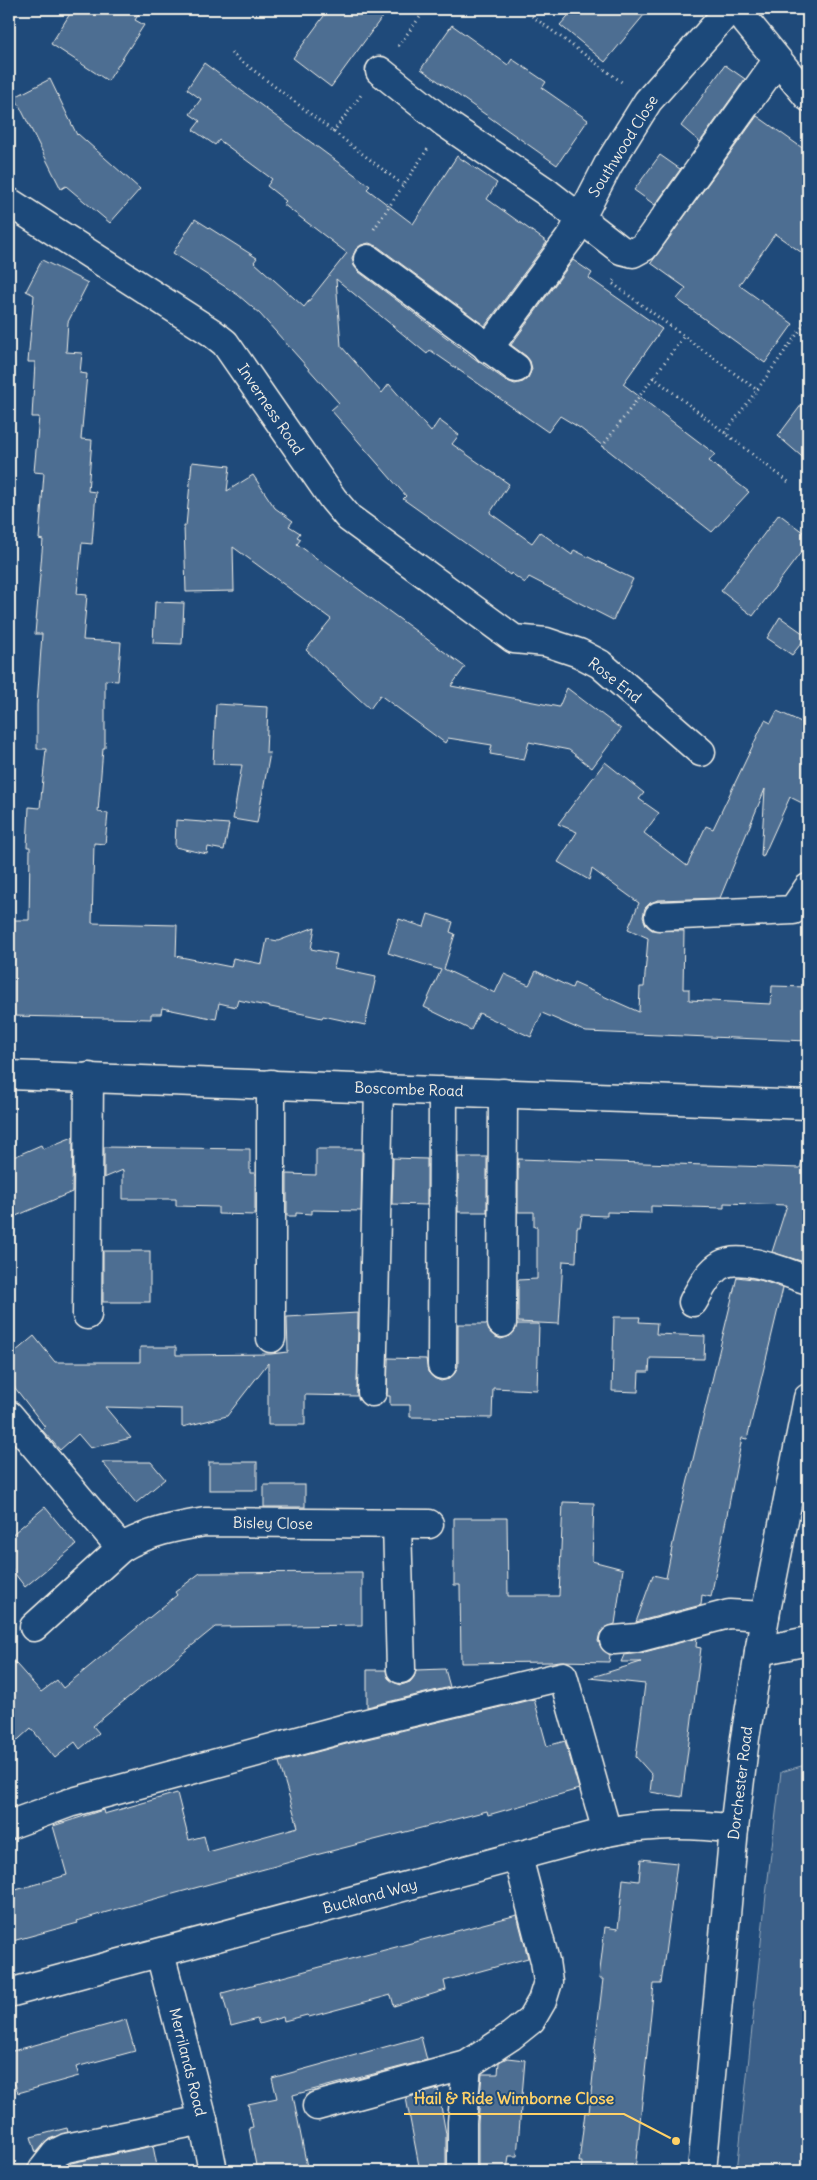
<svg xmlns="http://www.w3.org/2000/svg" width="817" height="2180" font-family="Delius,sans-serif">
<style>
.green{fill:#3a5f88;stroke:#97a8b8}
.building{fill:#4d6e92;stroke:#f4f1e8}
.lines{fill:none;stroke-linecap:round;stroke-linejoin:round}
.minor-casing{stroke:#f4f1e8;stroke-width:31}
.path{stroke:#f4f1e8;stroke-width:3;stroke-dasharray:1 4;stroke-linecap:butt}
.minor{stroke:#1f4a7a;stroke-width:28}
.labels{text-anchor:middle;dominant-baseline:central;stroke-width:4;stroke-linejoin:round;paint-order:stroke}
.street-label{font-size:15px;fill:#f4f1e8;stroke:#1f4a7a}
.leader{fill:none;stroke:#ffd166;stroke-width:2}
.callout-dot{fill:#ffd166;stroke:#1f4a7a;stroke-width:2}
.callout-label{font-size:16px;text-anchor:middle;font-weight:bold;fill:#ffd166;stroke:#1f4a7a;stroke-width:4;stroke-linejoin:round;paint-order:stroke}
</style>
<rect width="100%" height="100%" fill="#1f4a7a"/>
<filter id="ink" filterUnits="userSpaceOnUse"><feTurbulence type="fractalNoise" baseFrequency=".02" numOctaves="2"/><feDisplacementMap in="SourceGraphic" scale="10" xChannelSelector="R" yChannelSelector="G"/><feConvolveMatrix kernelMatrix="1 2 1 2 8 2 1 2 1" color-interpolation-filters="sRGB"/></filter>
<g filter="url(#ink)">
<polygon class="green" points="808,1764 808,2171 737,2171 766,1895 781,1772"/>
<g class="building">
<polygon points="73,9 142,9 135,20 144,25 108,81 51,44"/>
<polygon points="329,9 388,9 331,87 293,58"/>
<polygon points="574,9 649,9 605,62 560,25"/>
<polygon points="452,25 508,65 512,59 546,82 542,88 588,120 557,165 421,69"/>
<polygon points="204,63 370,186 367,189 413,224 457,156 497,183 487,199 547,242 485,326 377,246 369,243 361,245 356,249 352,258 354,266 359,272 478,361 507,381 515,384 523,382 528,378 532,369 530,361 526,356 511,345 573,260 592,273 589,278 662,329 623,384 715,454 709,461 749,492 712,532 580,428 560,416 548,432 430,350 427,354 336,279 341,346 382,393 389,384 431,432 439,420 459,435 452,444 509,484 490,513 532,543 540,532 572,555 574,550 633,579 613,620 529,577 525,583 511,573 510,575 403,499 406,496 331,410 339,403 260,314 238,295 173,253 195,219 257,258 254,262 304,307 347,253 283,204 286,201 267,186 272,179 219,140 215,145 193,130 200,121 190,114 201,99 187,89"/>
<polygon points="725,65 745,79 700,142 681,126"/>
<polygon points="50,79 77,135 78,134 140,189 110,223 66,186 61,189 15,97"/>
<polygon points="757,116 808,152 808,257 775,234 739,285 793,324 765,363 677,299 686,288 651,263"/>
<polygon points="660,155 680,169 682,167 655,205 634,190"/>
<polygon points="42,260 88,283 68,322 66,352 82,353 80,373 87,374 81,439 92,440 88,491 96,492 92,544 82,543 77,594 87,595 83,640 121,642 118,681 105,680 105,748 103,748 98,812 108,813 105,844 94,843 92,923 177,925 176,956 231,967 233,958 262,964 267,939 278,941 315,927 311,949 337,954 334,968 376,977 365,1025 323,1016 322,1018 238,1000 236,1007 219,1003 216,1019 162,1008 161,1014 151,1014 151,1019 12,1016 12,920 29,920 30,847 27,847 29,807 40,808 46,749 37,749 37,705 42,634 35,634 43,540 39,539 44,473 34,472 39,417 32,417 35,362 28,362 34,295 26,291"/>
<polygon points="808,396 808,462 778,436"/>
<polygon points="192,462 230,466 227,491 253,475 275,508 293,521 289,526 300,533 297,537 301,539 297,544 465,667 451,686 559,707 567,688 621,729 592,768 569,750 529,742 524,760 490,754 492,745 448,738 445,743 380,695 370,709 306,650 331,619 233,547 234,591 186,592 184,526 186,526"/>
<polygon points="779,514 808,536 808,543 753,616 721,591"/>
<polygon points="155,602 184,603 182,644 153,643"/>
<polygon points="780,617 807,636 792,655 767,638"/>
<polygon points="216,704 268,707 266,753 270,753 257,823 233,819 242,765 213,764"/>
<polygon points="777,711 808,725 808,806 790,797 763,857 761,856 765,789 720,898 658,900 650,903 645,908 643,917 646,925 652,930 684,931 683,989 689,989 689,1000 771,1004 772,986 808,987 808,1041 586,1032 542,1013 531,1037 479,1013 471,1030 424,1007 441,970 388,953 399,919 424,927 428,914 453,922 450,932 455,934 444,969 495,993 504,974 529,985 536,971 572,988 574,983 639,1012 640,987 644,987 648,938 628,929 639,903 592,869 589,880 558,862 577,832 558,824 605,762 644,793 639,799 659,813 644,833 687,866 706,826 713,829 765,720 771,723"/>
<polygon points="176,820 229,824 224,850 208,847 207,854 175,847"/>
<polygon points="73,1137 72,1192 9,1219 9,1159 41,1145 43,1149"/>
<polygon points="104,1147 250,1149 250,1173 255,1173 255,1215 218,1214 218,1207 176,1206 176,1199 123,1199 123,1170 104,1178"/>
<polygon points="316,1149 362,1149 361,1211 312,1210 312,1214 296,1213 296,1216 287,1216 287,1174 316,1175"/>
<rect x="458" y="1157" width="29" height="55"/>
<polygon points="803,1157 808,1158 808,1249 804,1262 772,1252 787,1205 724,1203 724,1208 651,1206 651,1213 607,1212 607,1216 582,1215 580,1227 577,1227 576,1262 563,1261 559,1324 518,1322 518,1280 537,1279 537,1227 534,1227 534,1212 518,1212 518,1159 800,1168"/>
<polygon points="393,1158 427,1159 427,1205 392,1204"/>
<rect x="103" y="1251" width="47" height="51"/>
<polygon points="737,1277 760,1280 783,1288 747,1439 742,1438 711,1597 702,1595 701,1605 636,1622 653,1575 666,1578 674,1538"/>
<polygon points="358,1313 357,1396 305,1395 305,1425 268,1425 268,1363 227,1416 182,1427 182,1409 105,1407 131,1438 90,1448 78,1434 60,1450 42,1430 45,1427 9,1380 9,1357 34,1336 55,1362 140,1362 140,1347 176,1347 176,1355 271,1354 288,1352 287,1317"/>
<polygon points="614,1317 640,1317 639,1322 657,1323 656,1334 705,1336 704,1359 650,1358 649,1372 639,1372 638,1392 612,1391"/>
<polygon points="458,1324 487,1324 489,1331 494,1336 501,1339 510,1336 515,1331 517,1324 539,1324 537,1390 493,1388 492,1418 410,1417 410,1405 390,1405 390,1396 387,1396 388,1358 426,1359 428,1372 434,1378 441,1381 449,1379 455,1373 458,1366"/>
<polygon points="102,1462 151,1462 165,1479 136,1503"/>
<rect x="209" y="1462" width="48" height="28"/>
<rect x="264" y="1485" width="41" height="22"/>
<polygon points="563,1502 594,1503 592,1561 623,1569 615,1624 605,1628 600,1633 598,1641 602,1649 610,1655 609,1662 560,1661 552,1662 461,1663 460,1585 454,1585 454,1518 507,1518 508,1596 559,1596"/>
<polygon points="45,1507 76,1545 25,1587 9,1566 9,1537"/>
<polygon points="362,1572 362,1625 215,1627 93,1726 99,1733 80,1749 75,1742 55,1758 31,1728 9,1748 9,1656 41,1692 57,1680 63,1688 177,1595 175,1592 200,1573"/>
<polygon points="697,1638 696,1647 701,1648 682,1797 650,1792 652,1775 636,1757 645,1684 589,1678 641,1662 621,1662 624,1655 641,1653"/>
<polygon points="445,1669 450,1687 367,1707 367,1670 386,1670 388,1678 393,1682 401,1685 410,1682 414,1677 416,1670"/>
<polygon points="534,1699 547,1746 565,1741 579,1789 488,1815 487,1811 312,1856 107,1912 77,1921 78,1923 9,1942 9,1892 67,1875 53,1826 103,1810 104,1814 177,1793 189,1840 204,1836 208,1852 298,1827 279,1762 350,1743"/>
<polygon points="641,1859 677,1863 661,1984 654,1984 635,2171 581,2171 582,2162 579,2162 585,2112 589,2113 595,2055 594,2054 603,1979 599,1979 605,1927 618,1929 623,1879 639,1881"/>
<polygon points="517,1915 528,1958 444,1981 446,1990 394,2006 391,1995 309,2017 307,2015 284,2021 283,2017 259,2024 257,2019 231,2026 222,1993"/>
<polygon points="126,2020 135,2051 76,2067 79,2076 18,2093 15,2084 9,2085 9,2052"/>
<polygon points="421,2037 427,2060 293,2095 307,2167 304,2168 304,2171 257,2171 249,2128 253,2127 248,2104 277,2098 272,2078"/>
<polygon points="507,2058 525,2060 517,2156 509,2156 507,2171 478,2171 478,2123 482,2074 498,2074 499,2062"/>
<polygon points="438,2089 446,2134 446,2171 420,2171 406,2098"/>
<polygon points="67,2128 68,2132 49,2139 36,2153 31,2137"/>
<polygon points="153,2146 158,2171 62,2171 71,2163"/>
</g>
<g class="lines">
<defs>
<g id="minor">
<polyline points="736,9 808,97"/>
<polyline points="380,71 445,123 545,191 621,250 633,253 644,247 777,61"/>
<polyline points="9,202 211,332 225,343 333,499 349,518 514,639 546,642 579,653 600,664 701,752"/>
<polyline points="368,259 516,368"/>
<polyline points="488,349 572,235 608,165 648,101 730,9"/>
<polyline points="659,916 793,910 808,888"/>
<polyline points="9,1075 808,1105"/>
<polyline points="271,1084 271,1338"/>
<path d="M693,1302c7,-12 16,-31 28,-37 21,-12 65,8 87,15"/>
<polyline points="87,1315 89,1077"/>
<polyline points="502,1323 503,1093"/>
<polyline points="442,1365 443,1091"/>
<polyline points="372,1392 379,1088"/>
<path d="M9,1415l112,133c27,-16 54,-21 84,-26l224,2"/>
<polyline points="397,1524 401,1669"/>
<polyline points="34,1627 121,1548"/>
<polyline points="614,1640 637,1638 729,1614 765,1616"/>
<polyline points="759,1651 808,1641"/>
<polyline points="9,1825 69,1803 346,1728 563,1676 607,1832"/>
<polyline points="160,1953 203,2120 213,2171"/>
<path d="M9,1993l598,-161c43,-9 84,-9 127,-3"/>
<polyline points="317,2106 467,2065 511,2036 531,2020 542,2001 548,1982 545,1961 518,1857"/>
<polyline points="42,2171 56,2153 66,2148 203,2120"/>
<polyline points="462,2171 462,2122 467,2065"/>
<polyline points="702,2171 734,1829 745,1738 765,1616 808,1398"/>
</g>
</defs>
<use href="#minor" class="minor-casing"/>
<g class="path">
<polyline points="522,9 528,13 531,9"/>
<polyline points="528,13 623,83"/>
<polyline points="398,46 426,9"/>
<polyline points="231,53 403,185"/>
<polyline points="333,132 361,95"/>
<polyline points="374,229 429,147"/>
<polyline points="614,280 612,283 757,390 808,319"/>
<polyline points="653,377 791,484"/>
<polyline points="725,433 757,390"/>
<polyline points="602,447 684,336"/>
</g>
<use href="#minor" class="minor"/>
</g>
</g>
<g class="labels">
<g class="street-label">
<text transform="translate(623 146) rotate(-58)">Southwood Close</text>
<text transform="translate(271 409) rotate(56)">Inverness Road</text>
<text transform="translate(615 680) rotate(38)">Rose End</text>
<text transform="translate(409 1089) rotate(2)">Boscombe Road</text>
<text transform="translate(273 1523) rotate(1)">Bisley Close</text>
<text transform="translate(740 1783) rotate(-83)">Dorchester Road</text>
<text transform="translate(370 1896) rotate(-15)">Buckland Way</text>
<text transform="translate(188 2062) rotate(76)">Merrilands Road</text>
</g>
</g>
<path class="leader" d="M676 2141L624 2114H404"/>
<circle class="callout-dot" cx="676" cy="2141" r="5"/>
<g class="callout-label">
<text x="514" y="2104">Hail &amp; Ride Wimborne Close</text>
</g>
<rect width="817" height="2180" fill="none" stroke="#1f4a7a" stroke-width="30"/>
<rect x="15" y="15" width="787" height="2150" fill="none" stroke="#f4f1e8" stroke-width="2" filter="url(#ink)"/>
</svg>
